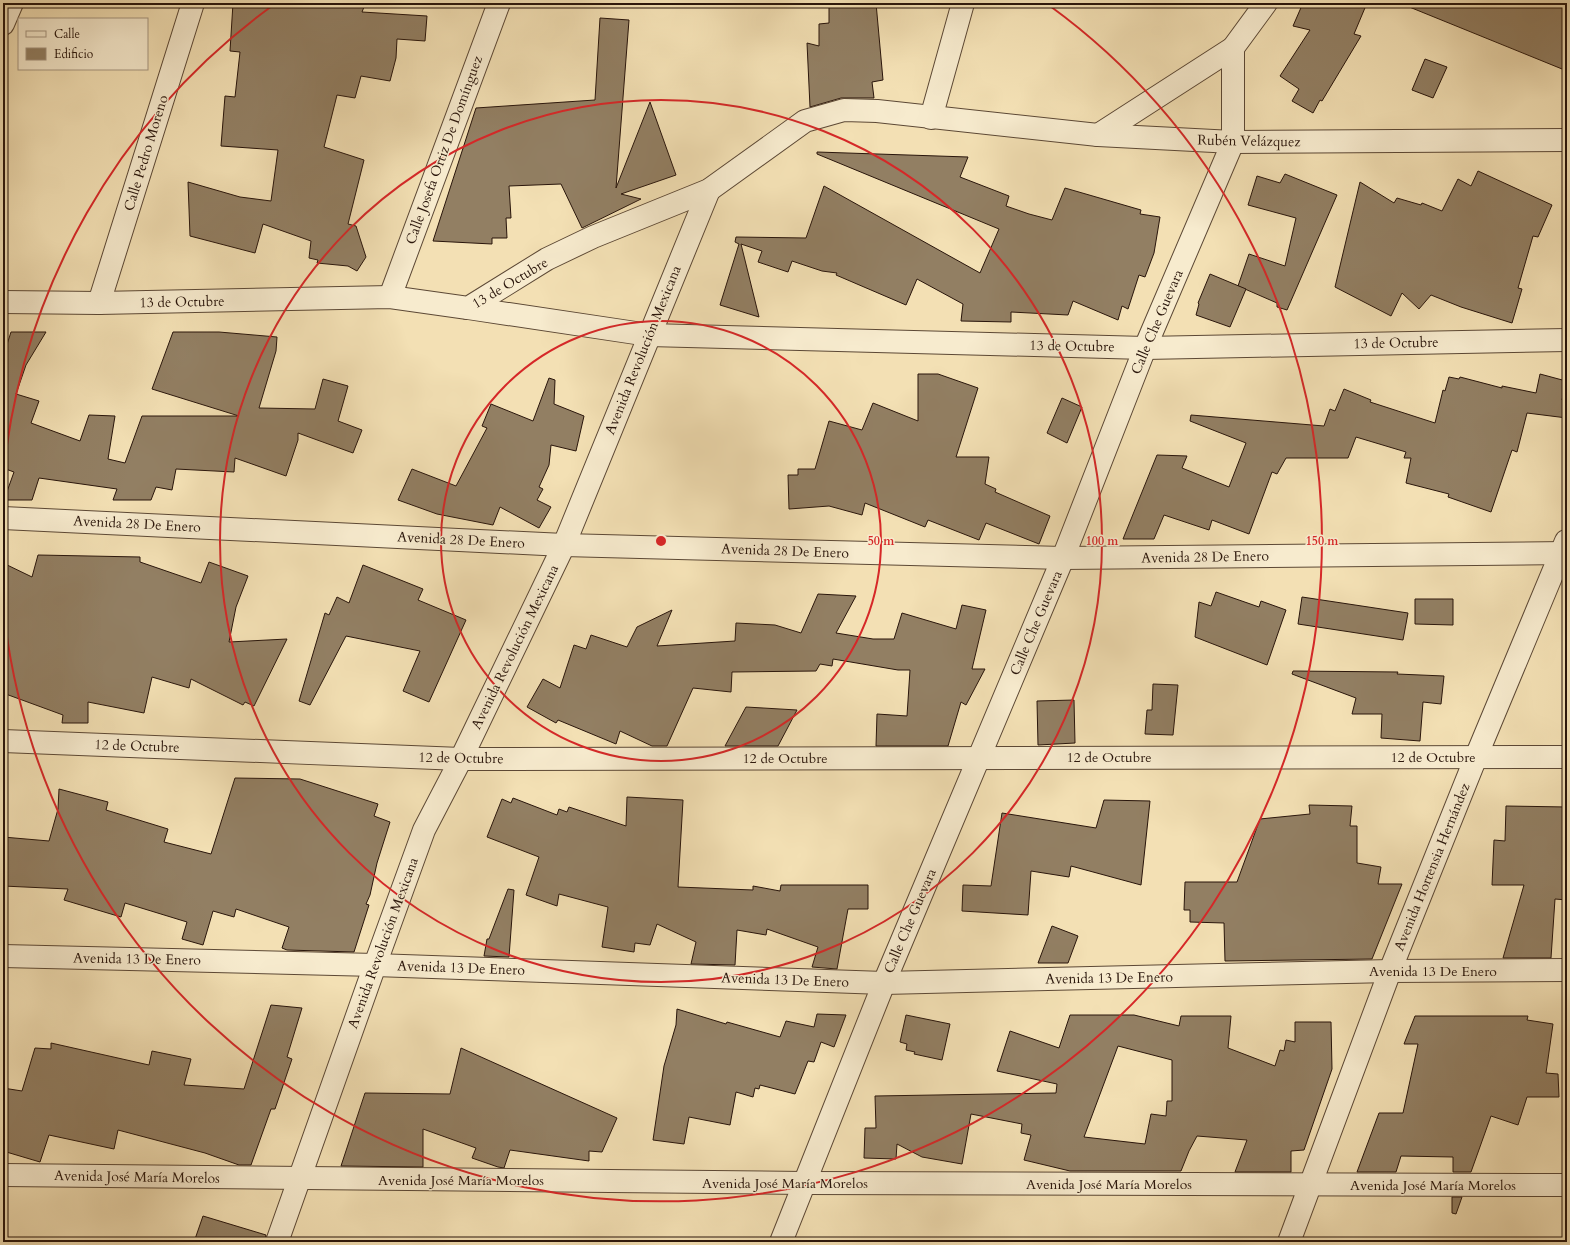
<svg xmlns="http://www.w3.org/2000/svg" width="1570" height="1245" font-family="Cardo,serif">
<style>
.building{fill:#927f63;stroke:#29150b;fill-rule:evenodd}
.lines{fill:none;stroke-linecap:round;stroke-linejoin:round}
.street-casing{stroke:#5c4835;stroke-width:24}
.street{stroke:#f7ebce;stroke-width:22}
.ring{fill:none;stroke:#d62828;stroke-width:2}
.labels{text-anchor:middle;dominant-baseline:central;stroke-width:3;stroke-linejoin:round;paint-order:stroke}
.street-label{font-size:14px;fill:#29150b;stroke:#f7ebce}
.centre{fill:#d62828;stroke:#f7ebce;stroke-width:2}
.ring-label{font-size:12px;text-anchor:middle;font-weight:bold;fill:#d62828;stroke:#f7ebce;stroke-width:3;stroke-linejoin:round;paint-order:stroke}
</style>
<rect width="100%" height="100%" fill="#f3e0b4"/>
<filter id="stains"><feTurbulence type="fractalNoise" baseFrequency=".005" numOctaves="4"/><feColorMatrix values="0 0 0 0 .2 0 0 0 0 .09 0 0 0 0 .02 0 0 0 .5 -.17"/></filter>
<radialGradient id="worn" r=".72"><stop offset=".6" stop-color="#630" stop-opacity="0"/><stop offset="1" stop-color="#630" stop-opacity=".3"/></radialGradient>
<g class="building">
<polygon points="233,3 326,3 364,7 362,12 427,16 425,41 397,39 396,58 390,81 361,76 355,98 337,95 324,147 364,160 348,224 356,226 366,257 357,271 348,266 317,263 318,260 309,258 311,241 263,224 255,253 190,236 188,182 240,197 271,201 278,150 221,146 225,96 235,97 240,52 230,51"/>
<polygon points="829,3 876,3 883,80 872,82 874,98 841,98 810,107 807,43 819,46 819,24 829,23"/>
<polygon points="1303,3 1367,3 1354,34 1361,36 1322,101 1320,100 1313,113 1292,101 1299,89 1280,76 1310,30 1293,26"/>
<polygon points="1403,3 1567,3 1567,71 1402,4"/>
<polygon points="600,18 629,20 616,188 650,102 676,175 621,194 641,199 582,228 561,184 509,186 511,218 506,218 507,238 492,238 492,244 433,241 476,108 595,100"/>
<polygon points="1425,59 1447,67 1433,98 1412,90"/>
<polygon points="817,152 968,157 960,177 1009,196 1006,206 1029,214 1052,220 1065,188 1141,210 1140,214 1160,217 1154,253 1145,277 1139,275 1128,309 1122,306 1118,320 1073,301 1068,315 1011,312 1011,322 961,321 963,304 917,279 906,305 836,275 837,273 822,271 792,261 788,272 758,262 762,251 741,244 759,317 720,305 739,244 735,242 736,237 806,238 824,186 980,273 999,229 817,154"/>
<polygon points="1478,171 1552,205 1538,237 1533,236 1518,288 1522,289 1512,323 1461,307 1431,295 1419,309 1402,293 1391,316 1335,287 1360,182 1394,203 1397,198 1421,205 1422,203 1442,211 1458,179 1471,186"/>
<polygon points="1285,174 1337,195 1287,310 1277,307 1277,303 1238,286 1249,254 1285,266 1296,218 1248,205 1257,176 1280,183"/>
<polygon points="1210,274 1246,289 1230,327 1196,315 1199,304 1198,303"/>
<polygon points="11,332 46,332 26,365 16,394 39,401 31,423 80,441 89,415 115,416 108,459 125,463 142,416 239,416 152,389 173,332 219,332 277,337 276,351 259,408 315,409 323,379 348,386 338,421 362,430 353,453 298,433 298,440 286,476 235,458 234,472 176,469 172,490 156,487 151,500 113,500 117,489 39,478 32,500 4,500 14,472 3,468 3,357"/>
<polygon points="918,374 938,374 978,388 956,457 989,457 985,484 996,489 995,492 1050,516 1039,544 986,523 979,540 928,520 925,527 865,503 862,515 829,506 789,509 788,475 798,475 798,469 815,469 829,421 862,430 873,403 918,421"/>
<polygon points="1540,374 1566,381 1562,400 1567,401 1567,418 1527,413 1517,452 1512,450 1491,512 1448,497 1449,494 1406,483 1411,458 1404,458 1406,452 1356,437 1348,458 1286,458 1277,474 1272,472 1249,534 1212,520 1209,530 1164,515 1154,539 1123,539 1157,455 1187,456 1182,468 1229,487 1246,443 1190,421 1191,415 1324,426 1330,409 1335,411 1344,389 1371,400 1370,402 1435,423 1443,390 1445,391 1449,377 1459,379 1460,377 1502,388 1502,386 1536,393"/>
<polygon points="549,378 555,380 554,404 584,416 576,451 551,445 549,465 539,487 543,489 537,500 551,507 539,528 500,507 493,525 437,514 398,500 412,469 456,486 487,428 482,426 491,404 533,421"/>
<polygon points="1062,398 1082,407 1067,443 1047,433"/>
<polygon points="38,555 140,557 140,562 201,583 209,562 248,576 236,607 229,642 287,639 254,706 245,702 243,705 191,679 189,688 152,677 144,713 88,702 88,723 62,723 63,715 3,693 3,563 32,577"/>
<polygon points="363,565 423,589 418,600 466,620 429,702 403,691 420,651 346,636 310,705 299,701 325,613 329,615 337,597 349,603"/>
<polygon points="1216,592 1259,607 1261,601 1286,610 1267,665 1195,637 1199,602 1211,606"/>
<polygon points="818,594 856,596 836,633 873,639 894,639 902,613 956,629 962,605 986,610 972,669 985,669 966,705 961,702 948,746 876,746 877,714 907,716 910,670 898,670 833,659 832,666 820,664 816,671 732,672 731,692 693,688 667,746 652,746 620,731 616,744 558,720 556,723 527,707 543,679 560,688 574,645 586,649 591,635 627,647 637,627 672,610 657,646 735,641 736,623 775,625 801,633"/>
<polygon points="1302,597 1408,613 1403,640 1298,624"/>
<polygon points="1415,599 1453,599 1453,625 1415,624"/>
<polygon points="1293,671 1398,672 1397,674 1444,676 1441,704 1423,702 1420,741 1381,738 1382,714 1352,714 1356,698 1292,674"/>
<polygon points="1153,684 1178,685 1173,735 1145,734 1147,710 1152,710"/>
<polygon points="1074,700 1075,743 1038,745 1037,701"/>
<polygon points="746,707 797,710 778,746 725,746"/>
<polygon points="235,778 300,779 378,804 374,816 390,822 377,863 370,895 366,904 369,905 354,952 287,950 282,948 289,927 236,909 234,917 213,911 203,945 182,939 187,922 125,903 121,917 64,900 68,889 3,886 3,837 49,841 58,809 59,789 108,802 106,810 168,829 164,842 211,854"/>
<polygon points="627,797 683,800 678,887 753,890 753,886 780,891 781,885 868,885 868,909 848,909 837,969 812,967 818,947 767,929 766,935 737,930 735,965 691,964 696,942 657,924 650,945 635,943 634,952 602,947 608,907 559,894 557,906 526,895 539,857 487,837 502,799 511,803 513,798 557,815 559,809 567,812 569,807 626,826"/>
<polygon points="1104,800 1150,801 1141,885 1071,866 1069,877 1031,871 1028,915 962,911 963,885 991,886 1002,813 1096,828"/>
<polygon points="1309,805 1352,806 1350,826 1357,826 1357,863 1381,867 1378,884 1402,884 1372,959 1225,961 1224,923 1190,922 1190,910 1184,910 1185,882 1237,882 1260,819 1310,814"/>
<polygon points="1506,806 1567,807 1567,900 1555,899 1551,958 1503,958 1524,885 1492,885 1494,840 1505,841"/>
<polygon points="508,889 514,890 509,957 484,956 487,939 489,939"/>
<polygon points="1052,926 1078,936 1068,963 1038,963"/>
<polygon points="271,1005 302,1008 287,1057 292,1059 275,1109 271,1109 251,1165 239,1165 205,1153 118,1130 114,1149 49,1135 40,1162 3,1151 3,1088 22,1091 35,1048 51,1049 51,1043 149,1065 152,1051 191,1059 184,1085 244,1089"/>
<polygon points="677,1009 726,1024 727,1022 780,1037 786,1021 814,1027 817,1014 846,1015 834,1047 821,1042 814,1062 808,1061 795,1094 760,1085 759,1089 755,1088 753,1097 736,1092 730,1125 689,1117 684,1144 653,1140 664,1066 676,1025"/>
<polygon points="906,1015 950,1024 942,1060 914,1054 915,1052 906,1050 907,1044 900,1042"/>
<path d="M1070,1015h64l45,11 2,-10h50l-3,32 47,18 5,-16 4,1 2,-11 9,2v-20h36l1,47 -28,81 -13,1v21h-56l12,-32 -50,-4 -8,15 -8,20h-111l-46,-11 7,-25 -10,-2 1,-9 -51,-10 -9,50 -40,-7 -25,-13 -1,15 -32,-1 1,-30h11l-1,-32 181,-3 1,-9 -60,-13 13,-40 49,17zM1118,1046l54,14v41h-5l-1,15 -15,-2 -6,30 -61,-7z"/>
<polygon points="1415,1016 1528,1016 1527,1020 1553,1024 1546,1073 1558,1074 1559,1097 1527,1097 1518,1125 1491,1116 1471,1172 1453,1172 1453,1157 1401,1156 1396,1172 1357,1172 1379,1113 1403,1113 1418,1044 1404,1044"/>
<polygon points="461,1048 617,1118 602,1152 589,1151 589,1161 510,1150 504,1168 498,1167 472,1158 476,1148 423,1129 423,1167 341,1166 365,1093 450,1094"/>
<polygon points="1452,1197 1462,1197 1456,1214 1452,1213"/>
<polygon points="203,1216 266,1235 265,1242 194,1242"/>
</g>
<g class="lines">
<defs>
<g id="street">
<polyline points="3,24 12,3"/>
<polyline points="931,118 963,3"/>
<polyline points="1098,135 1233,48"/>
<polyline points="390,297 499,3"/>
<polyline points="3,302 99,303 390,297 468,308 547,259 593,237 709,190 805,121 844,110 877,111 1098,135 1233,142 1567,140"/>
<polyline points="99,303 193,3"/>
<polyline points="468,308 649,335 1145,348 1567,340"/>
<polyline points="3,518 564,545 1063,558 1567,553"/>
<polyline points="3,741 461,759 1567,757"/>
<polyline points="3,956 375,965 884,983 1390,971 1567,970"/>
<polyline points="3,1175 804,1183 1567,1185"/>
<polyline points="277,1242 375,965 424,830 461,759 564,545 709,190"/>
<polyline points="781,1242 884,983 1063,558 1145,348 1233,142 1233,48 1266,3"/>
<polyline points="1289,1242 1390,971 1476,757 1566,541"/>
</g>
</defs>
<use href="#street" class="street-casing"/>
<use href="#street" class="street"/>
</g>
<g class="ring">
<circle cx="661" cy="541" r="220"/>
<circle cx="661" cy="541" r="441"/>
<path d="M3 478A661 661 0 0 1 272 6M1050 6A661 661 0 1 1 3 604"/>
</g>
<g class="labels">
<g class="street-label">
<text transform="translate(1249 141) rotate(1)">Rubén Velázquez</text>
<text transform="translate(444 150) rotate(-70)">Calle Josefa Ortiz De Domínguez</text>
<text transform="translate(146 153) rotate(-73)">Calle Pedro Moreno</text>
<text transform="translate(510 283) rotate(-31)">13 de Octubre</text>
<text transform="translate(182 302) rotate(-1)">13 de Octubre</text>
<text transform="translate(1157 322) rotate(-67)">Calle Che Guevara</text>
<text transform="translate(1396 343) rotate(-1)">13 de Octubre</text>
<text transform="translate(1072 346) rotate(1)">13 de Octubre</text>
<text transform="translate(643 350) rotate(-68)">Avenida Revolución Mexicana</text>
<text transform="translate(137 524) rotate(3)">Avenida 28 De Enero</text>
<text transform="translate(461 540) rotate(3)">Avenida 28 De Enero</text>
<text transform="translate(785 551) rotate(2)">Avenida 28 De Enero</text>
<text transform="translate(1205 557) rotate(-1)">Avenida 28 De Enero</text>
<text transform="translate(1036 623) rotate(-67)">Calle Che Guevara</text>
<text transform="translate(515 647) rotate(-64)">Avenida Revolución Mexicana</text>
<text transform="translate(137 746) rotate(2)">12 de Octubre</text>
<text x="1109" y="757">12 de Octubre</text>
<text x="1433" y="757">12 de Octubre</text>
<text transform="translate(461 758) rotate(1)">12 de Octubre</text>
<text x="785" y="758">12 de Octubre</text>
<text transform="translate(1432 867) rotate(-68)">Avenida Hortensia Hernández</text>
<text transform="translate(910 921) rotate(-67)">Calle Che Guevara</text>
<text transform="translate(383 943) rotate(-70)">Avenida Revolución Mexicana</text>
<text transform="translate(137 959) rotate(1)">Avenida 13 De Enero</text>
<text transform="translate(461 968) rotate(2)">Avenida 13 De Enero</text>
<text x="1433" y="971">Avenida 13 De Enero</text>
<text transform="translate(1109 978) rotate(-1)">Avenida 13 De Enero</text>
<text transform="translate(785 980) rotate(2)">Avenida 13 De Enero</text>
<text transform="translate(137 1177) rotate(1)">Avenida José María Morelos</text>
<text x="461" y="1180">Avenida José María Morelos</text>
<text x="785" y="1183">Avenida José María Morelos</text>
<text x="1109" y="1184">Avenida José María Morelos</text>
<text x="1433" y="1185">Avenida José María Morelos</text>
</g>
</g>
<circle cx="661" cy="541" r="6" class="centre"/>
<g class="ring-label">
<text x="881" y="545">50 m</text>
<text x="1102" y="545">100 m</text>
<text x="1322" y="545">150 m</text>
</g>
<rect width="1570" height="1245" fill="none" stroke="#f3e0b4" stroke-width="16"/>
<rect x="4" y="4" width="1562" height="1237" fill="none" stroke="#29150b" stroke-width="2"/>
<rect x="8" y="8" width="1554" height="1229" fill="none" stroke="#29150b"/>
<rect x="18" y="18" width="130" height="52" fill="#f7ebce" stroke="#a59580"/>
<rect x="26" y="31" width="20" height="6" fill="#f7ebce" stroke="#a59580"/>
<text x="54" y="38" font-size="12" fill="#29150b">Calle</text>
<rect x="26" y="48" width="20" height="12" fill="#927f63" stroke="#a59580"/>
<text x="54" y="58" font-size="12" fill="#29150b">Edificio</text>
<rect width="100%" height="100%" filter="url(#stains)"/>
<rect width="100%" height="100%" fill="url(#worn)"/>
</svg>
